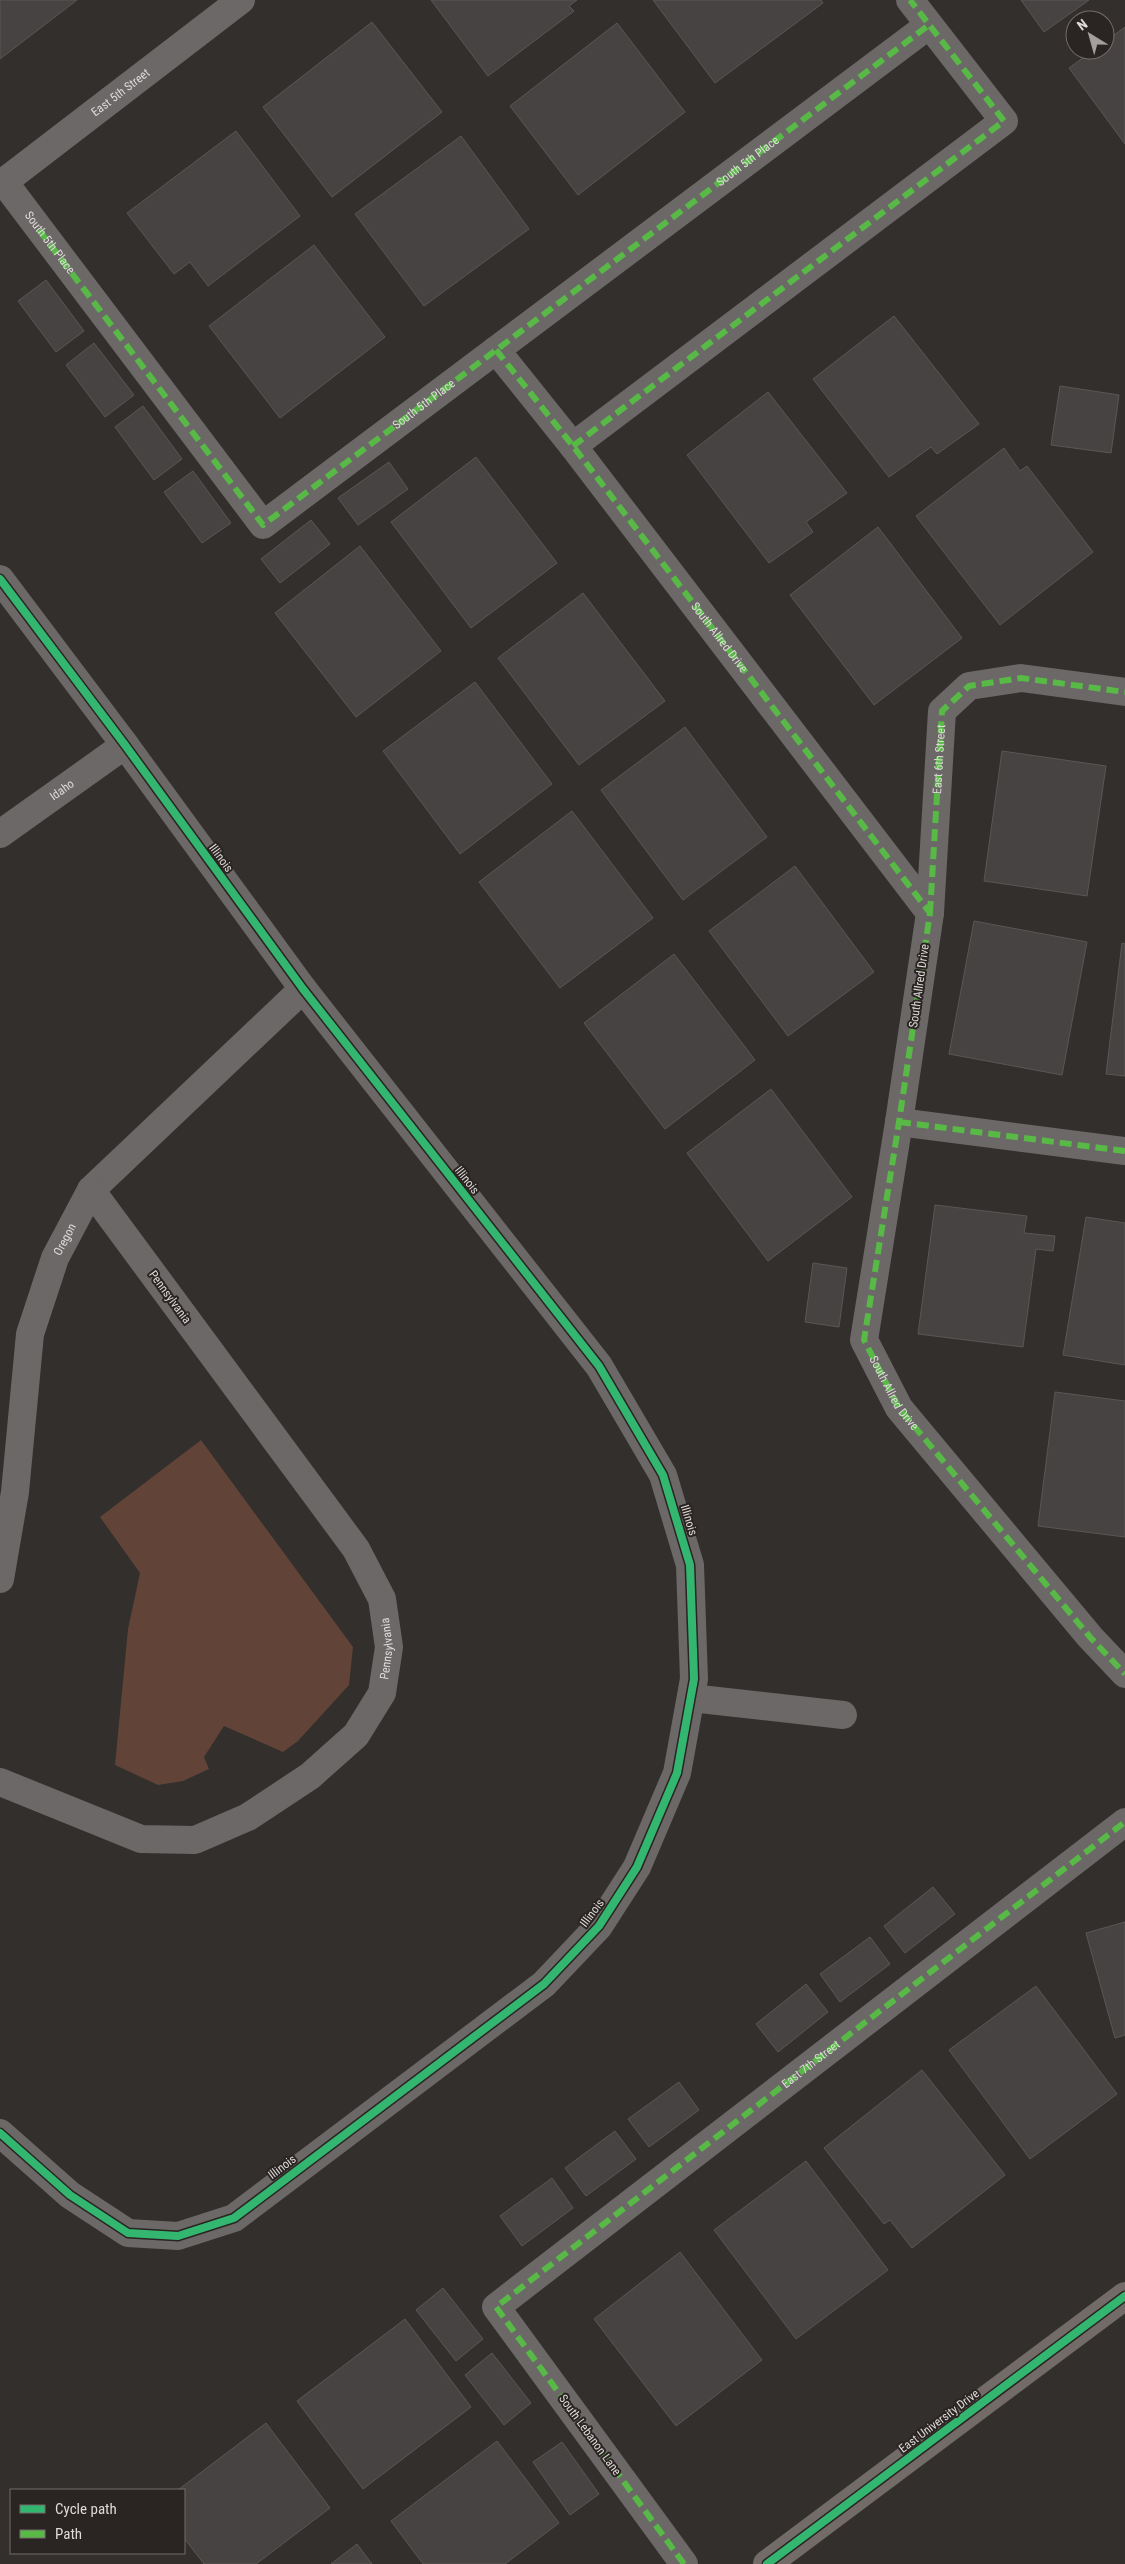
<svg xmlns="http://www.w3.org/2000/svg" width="1125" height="2564" font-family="'Roboto Condensed',sans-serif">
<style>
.green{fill:#614337}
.building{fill:#464342;stroke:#5a5756}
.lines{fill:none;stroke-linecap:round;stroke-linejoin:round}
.minor{stroke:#6b6867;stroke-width:28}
.major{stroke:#726b68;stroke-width:28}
.quiet{stroke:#58b947;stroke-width:6;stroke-dasharray:12 6;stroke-linecap:butt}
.cycleway-casing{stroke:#2a2422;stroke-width:11}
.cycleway{stroke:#33b770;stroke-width:8}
.labels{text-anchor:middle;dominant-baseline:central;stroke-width:4;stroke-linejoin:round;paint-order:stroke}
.street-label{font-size:12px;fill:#dfdbd9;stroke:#2a2422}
</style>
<rect width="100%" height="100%" fill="#322f2d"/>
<polygon class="green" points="201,1440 353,1647 349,1685 298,1741 283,1752 224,1726 204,1757 209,1769 183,1781 158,1785 115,1765 128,1629 140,1573 100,1517"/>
<g class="building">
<polygon points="0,0 77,0 0,59"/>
<polygon points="431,0 577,0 569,6 574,11 488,76"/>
<polygon points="653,0 821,0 823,3 715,83"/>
<polygon points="1021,0 1089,0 1044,32"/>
<polygon points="372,22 442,112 332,197 263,107"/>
<polygon points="617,23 685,112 578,195 510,106"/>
<polygon points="1125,27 1125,144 1069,68 1094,50 1105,50 1105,42"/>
<polygon points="236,131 300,216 208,286 190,262 174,274 127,213"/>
<polygon points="461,136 529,229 424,306 355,214"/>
<polygon points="314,245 385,337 280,418 209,326"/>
<polygon points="46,280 84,331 56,352 18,301"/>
<polygon points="894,316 979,424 937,454 931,447 889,477 813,379"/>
<polygon points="94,343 134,395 105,417 66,365"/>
<polygon points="1060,386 1119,395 1111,453 1051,445"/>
<polygon points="768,392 847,493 806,522 813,532 769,563 687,455"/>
<polygon points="143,406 182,459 154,480 115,427"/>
<polygon points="1004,448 1020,471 1027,466 1093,552 1000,625 916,516"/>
<polygon points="476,457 557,563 471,628 391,522"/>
<polygon points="389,462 408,489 358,525 338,498"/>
<polygon points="193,471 231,523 202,543 164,492"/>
<polygon points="311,520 330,544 280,583 261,559"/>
<polygon points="878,527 962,638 874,705 790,595"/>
<polygon points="360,546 441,651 356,717 275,613"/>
<polygon points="583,593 665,701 579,765 498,658"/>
<polygon points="475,682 552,784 460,854 383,751"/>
<polygon points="685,727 767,837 683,900 601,790"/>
<polygon points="1002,751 1106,766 1087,896 984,881"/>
<polygon points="572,811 653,918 560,988 479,882"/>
<polygon points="795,866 874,972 788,1036 709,931"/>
<polygon points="974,921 1087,942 1062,1075 949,1054"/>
<polygon points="1122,943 1125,944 1125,1076 1106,1074"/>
<polygon points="674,954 755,1060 665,1129 584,1023"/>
<polygon points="771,1089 852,1197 768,1261 687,1153"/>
<polygon points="935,1205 1027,1216 1024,1233 1055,1236 1053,1251 1036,1249 1023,1347 918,1334"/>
<polygon points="1086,1217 1125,1223 1125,1365 1063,1355"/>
<polygon points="813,1263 847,1268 839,1327 805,1322"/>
<polygon points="1055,1392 1125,1401 1125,1537 1038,1526"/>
<polygon points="933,1887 955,1914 905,1953 884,1926"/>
<polygon points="1125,1922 1125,2035 1115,2038 1086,1933"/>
<polygon points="870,1937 890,1964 840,2002 820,1974"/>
<polygon points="806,1984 828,2012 778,2052 756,2024"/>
<polygon points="1036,1986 1117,2094 1030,2159 949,2050"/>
<polygon points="922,2070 1005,2175 912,2248 890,2220 884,2224 824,2148"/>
<polygon points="679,2082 699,2110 649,2147 628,2119"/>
<polygon points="615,2131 636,2159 586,2196 565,2168"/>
<polygon points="806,2161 888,2270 796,2339 714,2230"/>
<polygon points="552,2178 573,2208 522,2246 500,2216"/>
<polygon points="680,2252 762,2360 676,2426 594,2319"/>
<polygon points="443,2288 483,2339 456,2361 416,2310"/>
<polygon points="405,2319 471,2407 363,2489 297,2401"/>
<polygon points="492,2353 531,2403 504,2425 465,2375"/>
<polygon points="266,2423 330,2508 256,2564 204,2564 184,2538 184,2490 178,2490"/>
<polygon points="497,2441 559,2523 505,2564 423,2564 391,2521"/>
<polygon points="562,2442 599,2494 570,2515 533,2462"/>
<polygon points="357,2544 372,2564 331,2564"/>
</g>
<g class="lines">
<g class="minor">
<path id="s1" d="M4,182l259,343 666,-500"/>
<path id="s2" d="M0,185l241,-185"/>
<path id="s3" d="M496,350l77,96 357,467 -31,209 -35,218 35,68 191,229 35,37"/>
<polyline points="573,446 1004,121 910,0"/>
<polyline points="0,579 125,745 303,989 599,1366 663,1475 690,1565 694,1679 677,1773 637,1867 599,1926 544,1984 234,2218 178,2236 128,2233 70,2195 0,2133"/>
<path id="s4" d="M0,834l125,-89"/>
<polyline points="930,913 942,711 969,686 1021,678 1125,692"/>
<polyline points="899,1122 1125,1151"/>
<path id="s5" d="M0,1579l15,-87 15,-158 25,-76 36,-68 212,-201"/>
<polyline points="691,1698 843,1715"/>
<path id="s6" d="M0,1782l141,57 54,1 53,-23 62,-41 46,-41 26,-42 7,-46 -7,-48 -26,-50 -265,-359"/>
<path id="s7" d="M684,2564l-188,-257 629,-485"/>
</g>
<polyline class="major" points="767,2564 1125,2296"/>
<g class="quiet">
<polyline points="39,230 263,525 929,25"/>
<polyline points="496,350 573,446 930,913 899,1122 864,1340 899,1408 1090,1637 1125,1674"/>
<polyline points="573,446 1004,121 910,0"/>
<path id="s8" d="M930,913l12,-202 27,-25 52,-8 104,14"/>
<polyline points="899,1122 1125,1151"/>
<polyline points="684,2564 496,2307 1125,1822"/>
</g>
<defs>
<g id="cycleway">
<polyline points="0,579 125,745 303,989 599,1366 663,1475 690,1565 694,1679 677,1773 637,1867 599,1926 544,1984 234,2218 178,2236 128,2233 70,2195 0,2133"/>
<polyline points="767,2564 1125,2296"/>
</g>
</defs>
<use href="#cycleway" class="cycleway-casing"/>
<use href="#cycleway" class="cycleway"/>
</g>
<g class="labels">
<g class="street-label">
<text stroke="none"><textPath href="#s2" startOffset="152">East 5th Street</textPath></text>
<text stroke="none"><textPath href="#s1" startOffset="1036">South 5th Place</textPath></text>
<text stroke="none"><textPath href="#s1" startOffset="76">South 5th Place</textPath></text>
<text stroke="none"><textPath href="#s1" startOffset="631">South 5th Place</textPath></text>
<text stroke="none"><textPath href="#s3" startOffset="364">South Allred Drive</textPath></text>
<text stroke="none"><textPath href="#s8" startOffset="154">East 6th Street</textPath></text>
<text stroke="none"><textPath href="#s4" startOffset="76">Idaho</textPath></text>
<text transform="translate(221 858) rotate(54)">Illinois</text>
<text transform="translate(919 986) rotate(-82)">South Allred Drive</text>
<text transform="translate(467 1180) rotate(52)">Illinois</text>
<text stroke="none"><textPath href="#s5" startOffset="348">Oregon</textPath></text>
<text transform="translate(170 1297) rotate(54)">Pennsylvania</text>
<text stroke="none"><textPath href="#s3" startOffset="1204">South Allred Drive</textPath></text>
<text transform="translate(689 1520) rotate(73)">Illinois</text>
<text stroke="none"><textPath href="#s6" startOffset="494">Pennsylvania</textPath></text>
<text transform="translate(592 1913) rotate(-53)">Illinois</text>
<text stroke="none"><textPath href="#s7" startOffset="716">East 7th Street</textPath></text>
<text transform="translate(282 2167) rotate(-37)">Illinois</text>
<text transform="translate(939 2421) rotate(-37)">East University Drive</text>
<text transform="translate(590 2435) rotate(54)">South Lebanon Lane</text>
</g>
</g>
<rect x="10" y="2489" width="175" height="65" fill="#2a2422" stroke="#726d6b"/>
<rect x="20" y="2505" width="25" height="8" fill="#33b770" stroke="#726d6b"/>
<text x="55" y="2514" font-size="15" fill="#dfdbd9">Cycle path</text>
<rect x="20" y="2530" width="25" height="8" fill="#58b947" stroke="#726d6b"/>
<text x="55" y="2539" font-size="15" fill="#dfdbd9">Path</text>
<g transform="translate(1090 35) rotate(323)"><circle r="24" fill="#2a2422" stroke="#726d6b"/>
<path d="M0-4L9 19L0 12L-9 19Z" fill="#a29f9d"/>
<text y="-8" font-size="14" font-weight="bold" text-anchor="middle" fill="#dfdbd9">N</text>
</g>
</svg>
